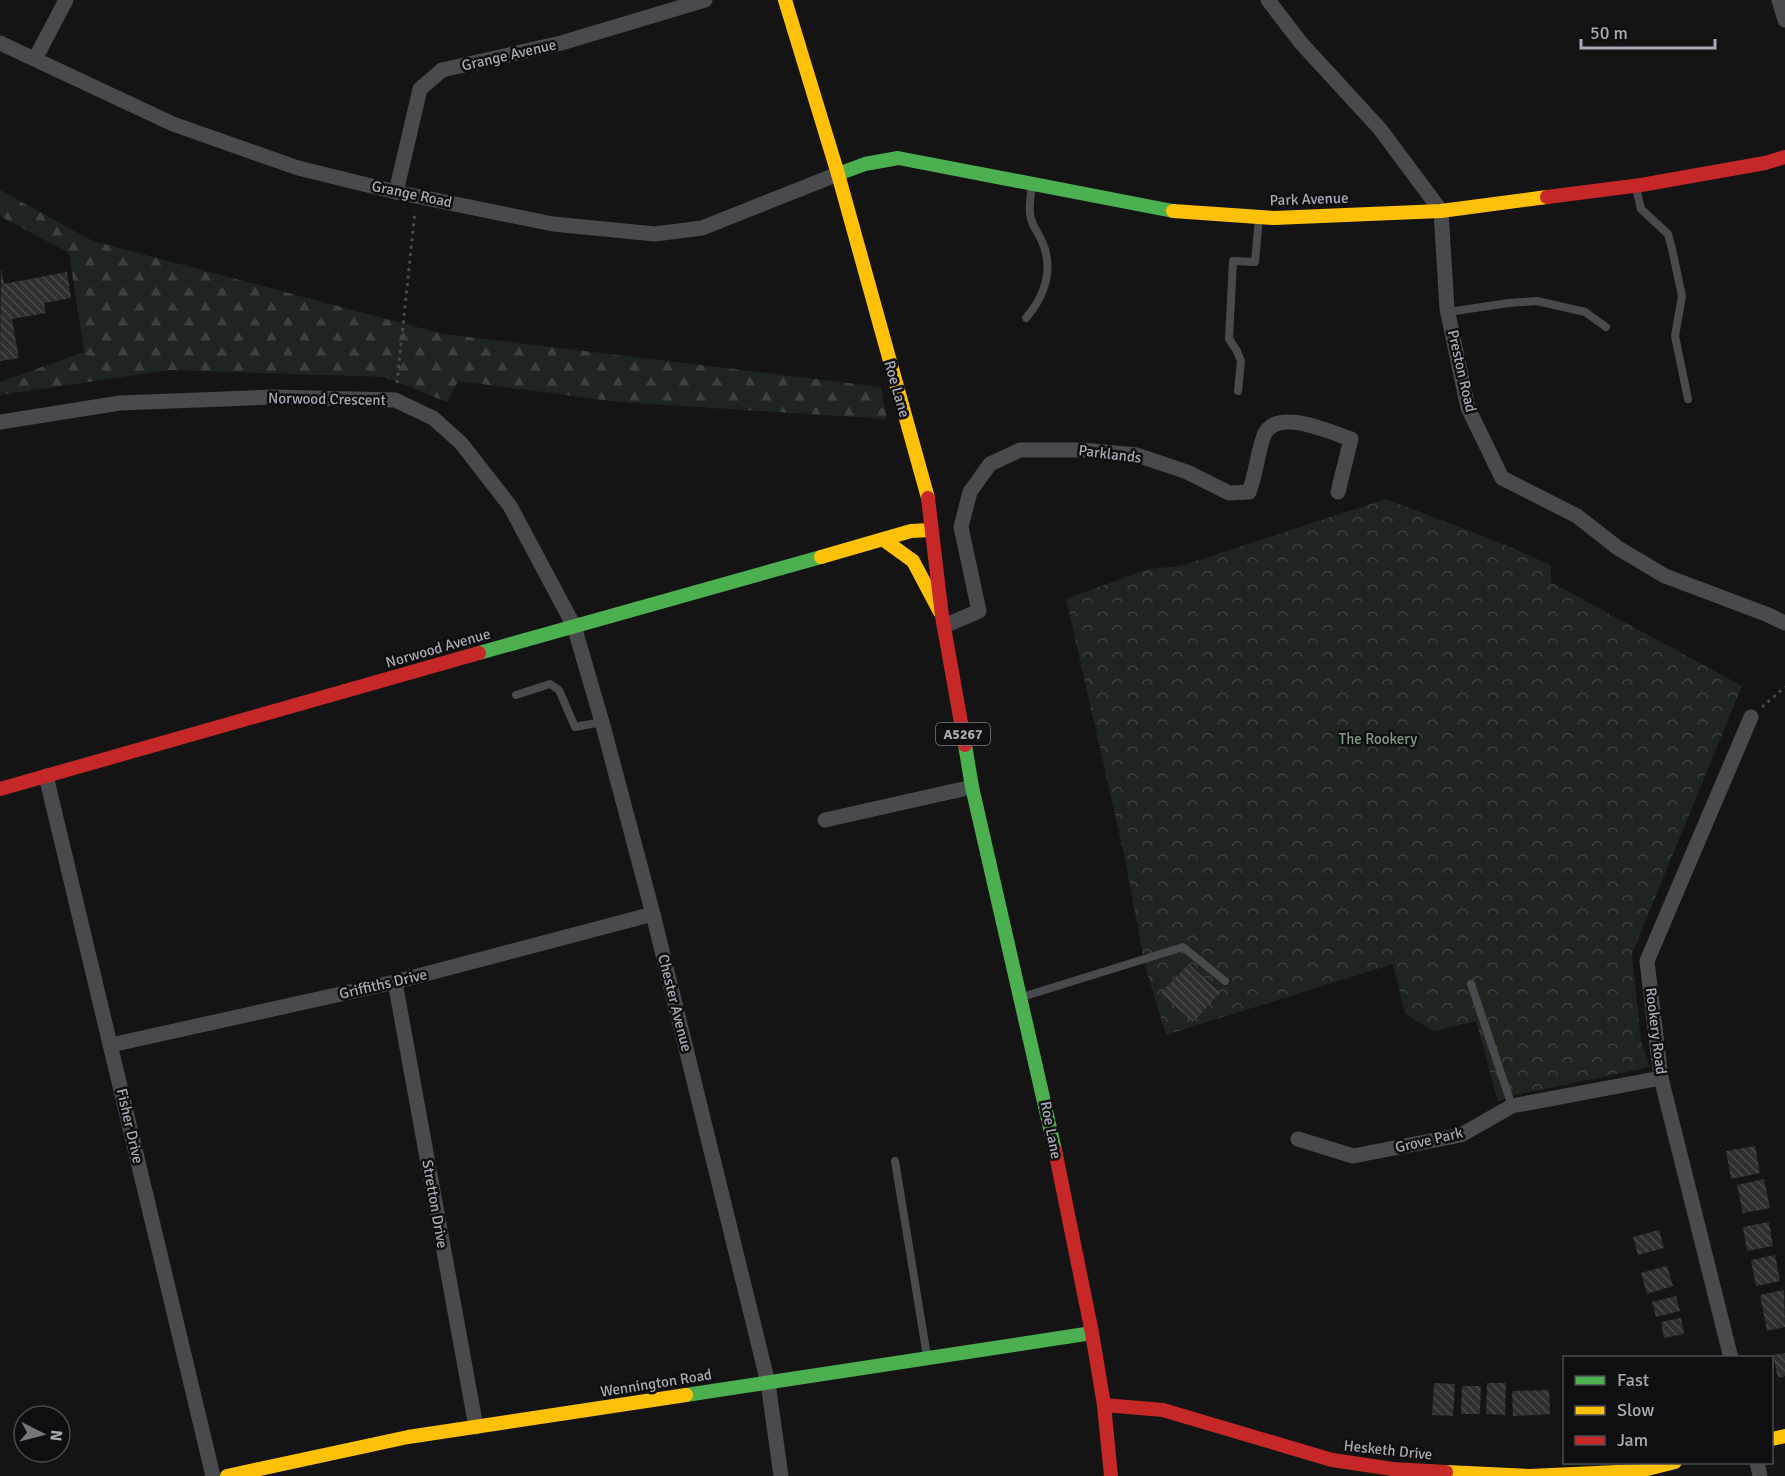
<svg xmlns="http://www.w3.org/2000/svg" width="1785" height="1476" font-family="Signika,sans-serif">
<style>
.forest{fill:url(#forest-firs)}
.park{fill:url(#park-crowns)}
.building{fill:url(#building-back-hatch)}
.lines{fill:none;stroke-linecap:round;stroke-linejoin:round}
.path{stroke:#4a4b4e;stroke-width:3;stroke-dasharray:3 4.5;stroke-linecap:butt}
.lane{stroke:#494a4d;stroke-width:8}
.street{stroke:#494a4d;stroke-width:15}
.fast{stroke:#4caf50;stroke-width:14}
.slow{stroke:#ffc107;stroke-width:14}
.jam{stroke:#c62828;stroke-width:14}
.labels{text-anchor:middle;dominant-baseline:central;stroke-width:5;stroke-linejoin:round;paint-order:stroke}
.shield{fill:#0f0e10;stroke:#797b83;stroke-width:1.5}
.shield-label{font-size:14px;font-weight:bold;fill:#a6aab4}
.street-label{font-size:15px;fill:#a6aab4;stroke:#0f0e10}
.park-label{font-size:15px;fill:#7f9e82;stroke:#0f0e10}
</style>
<defs>
<pattern id="forest-firs" width="22" height="20" patternUnits="userSpaceOnUse" patternTransform="scale(1.5)"><rect width="22" height="20" fill="#1e241f"/><path d="M5 1l3.5 6h-7zM16 11l3.5 6h-7z" fill="#3c413d"/></pattern>
<pattern id="park-crowns" width="20" height="18" patternUnits="userSpaceOnUse" patternTransform="scale(1.5)"><rect width="20" height="18" fill="#1e241f"/><path d="M2 6a3 3 0 1 1 6 0M12 15a3 3 0 1 1 6 0" fill="none" stroke="#3c413d"/></pattern>
<pattern id="building-back-hatch" width="6" height="6" patternUnits="userSpaceOnUse" patternTransform="scale(1.5)"><rect width="6" height="6" fill="#2f2f30"/><path d="M-1 5l2 2M0 0l6 6M5-1l2 2" fill="none" stroke="#4a4a4c"/></pattern>
</defs>
<rect width="100%" height="100%" fill="#141414"/>
<polygon class="forest" points="0,190 93,241 443,334 881,387 887,419 619,402 458,381 447,402 384,377 170,370 0,395 0,382 84,352 69,253 0,216"/>
<polygon class="park" points="1386,499 1496,541 1551,565 1551,582 1742,686 1632,954 1641,1041 1650,1067 1511,1096 1498,1102 1476,1021 1434,1031 1405,1014 1393,964 1166,1035 1145,966 1125,859 1066,599 1148,569 1180,566"/>
<g class="building">
<polygon points="1,268 4,284 67,272 71,298 44,303 46,313 12,319 19,358 0,361"/>
<polygon points="1189,964 1220,993 1193,1022 1161,993"/>
<polygon points="1755,1146 1760,1173 1731,1179 1726,1151"/>
<polygon points="1764,1179 1770,1208 1743,1213 1737,1185"/>
<polygon points="1769,1222 1773,1246 1747,1251 1743,1227"/>
<polygon points="1659,1230 1664,1248 1638,1255 1633,1237"/>
<polygon points="1775,1255 1780,1281 1756,1286 1751,1260"/>
<polygon points="1667,1266 1673,1286 1647,1294 1641,1273"/>
<polygon points="1784,1290 1785,1327 1767,1331 1760,1295"/>
<polygon points="1676,1296 1680,1311 1656,1317 1652,1302"/>
<polygon points="1681,1318 1684,1334 1664,1338 1661,1322"/>
<polygon points="1785,1353 1785,1376 1778,1378 1773,1355"/>
<polygon points="1434,1383 1455,1384 1453,1416 1432,1415"/>
<polygon points="1487,1383 1506,1383 1505,1415 1486,1414"/>
<polygon points="1462,1386 1481,1386 1480,1414 1461,1414"/>
<polygon points="1549,1390 1550,1414 1513,1416 1512,1391"/>
</g>
<g class="lines">
<g class="path">
<polyline points="397,383 415,211"/>
<polyline points="1762,707 1785,687"/>
</g>
<g class="lane">
<polyline points="1636,187 1641,209 1668,234 1672,249 1682,296 1675,336 1688,399"/>
<polyline points="1448,312 1509,303 1537,301 1585,312 1606,327"/>
<path d="M1026,318c19,-22 29,-50 15,-79 -4,-8 -10,-15 -11,-25 -1,-9 1,-20 2,-29"/>
<polyline points="1238,391 1241,361 1237,351 1229,339 1233,261 1255,262 1259,218"/>
<polyline points="516,695 550,684 559,690 575,727 602,722"/>
<polyline points="1471,984 1512,1106"/>
<polyline points="1022,997 1183,947 1225,981"/>
<polyline points="895,1161 927,1356"/>
</g>
<g class="street">
<polyline points="1268,0 1301,43 1380,129 1441,211 1447,309 1468,408 1502,478 1577,516 1618,548 1665,576 1766,614 1785,623"/>
<polyline points="1779,0 1785,20"/>
<polyline points="0,43 173,124 298,168 396,192 553,224 655,234 702,228 838,174"/>
<polyline points="35,59 66,0"/>
<polyline points="396,192 420,89 442,70 561,43 705,0"/>
<polyline points="0,422 120,403 272,397 395,400 433,418 461,443 510,506 574,626 602,722 653,914 768,1383 781,1476"/>
<path d="M944,626l35,-15 -18,-84 9,-35 20,-28 30,-14h63l54,5 50,17 42,21 20,-1c7,-18 8,-36 14,-54 10,-33 66,-6 88,1l-13,53"/>
<polyline points="46,776 213,1476"/>
<polyline points="825,820 972,787"/>
<polyline points="395,982 476,1427"/>
<polyline points="111,1045 395,982 653,914"/>
<polyline points="1298,1139 1353,1156 1461,1135 1512,1106 1661,1078"/>
<polyline points="1731,1358 1661,1078 1647,961 1751,717"/>
<polyline points="1757,1462 1760,1476"/>
</g>
<g class="fast">
<polyline points="838,174 865,164 898,158 1173,211"/>
<polyline points="479,653 821,557"/>
<polyline points="965,745 972,787 1055,1150"/>
<polyline points="686,1395 1092,1333"/>
</g>
<g class="slow">
<polyline points="785,0 838,174 928,498"/>
<polyline points="1173,211 1274,218 1441,211 1547,197"/>
<polyline points="884,540 913,561 940,612"/>
<polyline points="821,557 911,531 931,530"/>
<polyline points="1772,1439 1785,1436"/>
<polyline points="1446,1472 1530,1476 1639,1471 1675,1462"/>
<polyline points="227,1476 408,1437 686,1395"/>
</g>
<g class="jam">
<polyline points="1547,197 1641,185 1765,163 1785,157"/>
<polyline points="928,498 942,616 965,745"/>
<polyline points="0,789 479,653"/>
<polyline points="1055,1150 1092,1333 1104,1405 1111,1476"/>
<polyline points="1104,1405 1163,1410 1332,1460 1393,1469 1446,1472"/>
</g>
</g>
<g class="labels">
<rect class="shield" x="936" y="723" width="54" height="22" rx="4.5"/>
<g class="shield-label">
<text x="963" y="734">A5267</text>
</g>
<g class="street-label">
<text transform="translate(509 55) rotate(-13)">Grange Avenue</text>
<text transform="translate(412 194) rotate(12)">Grange Road</text>
<text transform="translate(1309 199) rotate(-2)">Park Avenue</text>
<text transform="translate(1462 371) rotate(77)">Preston Road</text>
<text transform="translate(897 389) rotate(74)">Roe Lane</text>
<text transform="translate(327 399) rotate(1)">Norwood Crescent</text>
<text transform="translate(1110 454) rotate(7)">Parklands</text>
<text transform="translate(438 648) rotate(-16)">Norwood Avenue</text>
<text transform="translate(383 984) rotate(-13)">Griffiths Drive</text>
<text transform="translate(675 1003) rotate(76)">Chester Avenue</text>
<text transform="translate(1656 1031) rotate(83)">Rookery Road</text>
<text transform="translate(130 1126) rotate(77)">Fisher Drive</text>
<text transform="translate(1051 1130) rotate(79)">Roe Lane</text>
<text transform="translate(1429 1140) rotate(-13)">Grove Park</text>
<text transform="translate(435 1204) rotate(80)">Stretton Drive</text>
<text transform="translate(656 1383) rotate(-9)">Wennington Road</text>
<text transform="translate(1388 1450) rotate(6)">Hesketh Drive</text>
</g>
<g class="park-label">
<text x="1378" y="739">The Rookery</text>
</g>
</g>
<rect x="1563" y="1356" width="210" height="108" fill="#0f0e10" stroke="#4b4c52" stroke-width="1.5"/>
<rect x="1575" y="1376" width="30" height="9" fill="#4caf50" stroke="#4b4c52" stroke-width="1.5"/>
<text x="1617" y="1386" font-size="18" fill="#a6aab4">Fast</text>
<rect x="1575" y="1406" width="30" height="9" fill="#ffc107" stroke="#4b4c52" stroke-width="1.5"/>
<text x="1617" y="1416" font-size="18" fill="#a6aab4">Slow</text>
<rect x="1575" y="1436" width="30" height="9" fill="#c62828" stroke="#4b4c52" stroke-width="1.5"/>
<text x="1617" y="1446" font-size="18" fill="#a6aab4">Jam</text>
<g transform="translate(42 1434) rotate(96)"><circle r="28" fill="#0f0e10" stroke="#4b4c52" stroke-width="1.5"/>
<path d="M0-4.5L10 22L0 15L-10 22Z" fill="#73767c"/>
<text y="-9" font-size="16" font-weight="bold" text-anchor="middle" fill="#a6aab4">N</text>
</g>
<path d="M1581 39v9h134v-9" fill="none" stroke="#a6aab4" stroke-width="3"/>
<text x="1590" y="39" font-size="18" fill="#a6aab4" stroke="#0f0e10" stroke-width="4.5" paint-order="stroke">50 m</text>
</svg>
